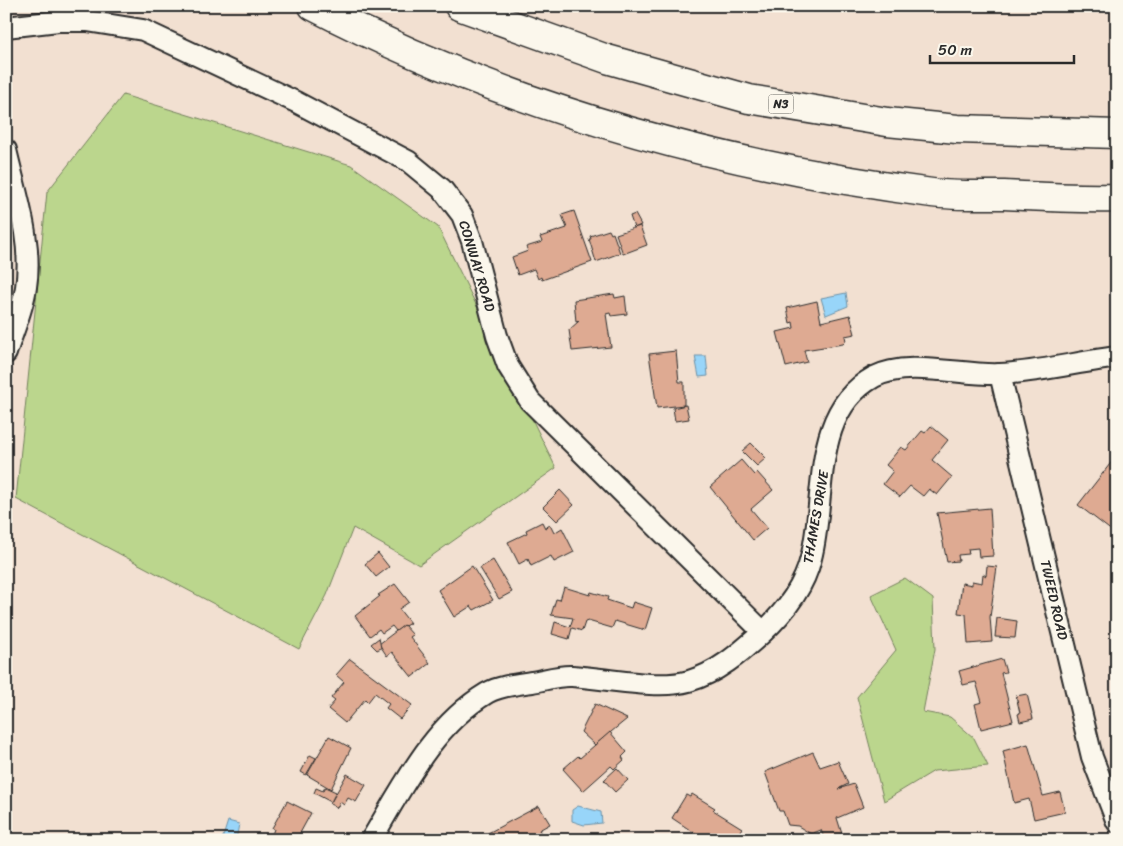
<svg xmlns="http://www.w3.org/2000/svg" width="1123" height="846" font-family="Sriracha,sans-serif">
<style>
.green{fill:#bbd68d;stroke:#73805c}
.water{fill:#98d5f9;stroke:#6c91a7}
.building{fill:#deaa92;stroke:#2b2b2b}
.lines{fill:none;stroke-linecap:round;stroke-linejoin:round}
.minor-casing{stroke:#2b2b2b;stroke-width:24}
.highway-casing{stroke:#2b2b2b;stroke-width:31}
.minor{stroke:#fbf7ec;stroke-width:20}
.highway{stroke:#fbf7ec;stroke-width:28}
.labels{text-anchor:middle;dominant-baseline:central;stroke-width:4;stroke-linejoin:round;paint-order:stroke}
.shield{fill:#fbf7ec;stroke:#696865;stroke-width:1}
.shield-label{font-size:12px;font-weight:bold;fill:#2b2b2b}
.street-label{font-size:14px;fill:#2b2b2b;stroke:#fbf7ec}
</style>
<rect width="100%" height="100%" fill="#f2e0d1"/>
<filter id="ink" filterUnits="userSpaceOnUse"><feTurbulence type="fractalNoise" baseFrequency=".02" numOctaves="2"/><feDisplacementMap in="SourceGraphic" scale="10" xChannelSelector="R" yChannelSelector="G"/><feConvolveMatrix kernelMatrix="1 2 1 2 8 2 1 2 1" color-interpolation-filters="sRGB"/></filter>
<g filter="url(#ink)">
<g class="green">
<polygon points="123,95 351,165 438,227 556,468 419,565 353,528 327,595 299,649 16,499 47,192"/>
<polygon points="905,578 933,599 935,649 923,712 950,717 974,738 988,766 934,771 884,801 857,697 896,650 871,595"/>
</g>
<g class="water">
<polygon points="846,293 848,306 826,315 821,298"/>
<polygon points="695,356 706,356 708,376 699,377"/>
<polygon points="578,806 601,812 602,823 584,825 572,821 572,810"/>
<polygon points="228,821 239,824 236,840 222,840"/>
</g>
<g class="building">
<polygon points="574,211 592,262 542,280 541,277 538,279 534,269 518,275 512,257 528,251 526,247 542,242 540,237 567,228 562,215"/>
<polygon points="635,214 641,225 634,228 630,216"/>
<polygon points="640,226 647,245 623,254 616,234"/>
<polygon points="609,230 611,234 613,233 620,253 596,262 589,239 591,239 590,236"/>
<polygon points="614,294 615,298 625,296 627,314 611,316 610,313 606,314 611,347 572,351 569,330 579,321 576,322 574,300"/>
<polygon points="817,301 821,322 850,315 855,334 845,336 846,341 843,344 804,350 807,362 786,367 777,332 794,328 793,322 790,323 787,308"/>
<polygon points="676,351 679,382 684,382 684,405 657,408 649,354"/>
<polygon points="686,405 689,419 675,421 673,408"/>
<polygon points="931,426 948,440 932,460 952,477 937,495 929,489 923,496 910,486 900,497 883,484 893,471 886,465 901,447 906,450 922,431 925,433"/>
<polygon points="751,443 766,458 757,466 742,451"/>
<polygon points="1117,455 1117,535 1078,505"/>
<polygon points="741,460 754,475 757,472 773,490 751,509 767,528 753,540 710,487"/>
<polygon points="560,490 574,505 557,521 543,507"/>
<polygon points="990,508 993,556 979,557 978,548 968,549 969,554 958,555 959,561 947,562 937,513"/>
<polygon points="542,522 545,528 550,525 554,533 562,528 574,552 554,562 551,556 531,566 528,559 519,564 508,542 527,533 526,530"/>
<polygon points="378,553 389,567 376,577 365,564"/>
<polygon points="493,560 512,592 499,599 480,568"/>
<polygon points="472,566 493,600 474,610 471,606 454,617 438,590"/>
<polygon points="987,566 997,567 990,617 992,642 968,644 966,614 958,613 962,583 972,585 972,581 982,583 983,574 986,576"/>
<polygon points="395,584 409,602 399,609 410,623 396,631 392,626 382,633 379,629 370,636 355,616 380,596 378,595"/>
<polygon points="564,587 590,595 591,592 608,597 607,600 631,608 633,602 652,608 645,630 615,621 612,628 588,621 585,622 582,631 572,628 569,639 552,634 555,622 570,627 573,618 551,615 556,599 560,600"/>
<polygon points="997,618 1017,621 1015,638 995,637"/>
<polygon points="404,625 413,635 410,637 430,663 412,677 392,652 387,656 379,644"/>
<polygon points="379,638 381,648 377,650 371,644"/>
<polygon points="350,659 412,705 400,719 386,708 389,704 375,693 368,702 365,699 345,723 328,709 335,701 331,698 344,682 336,675"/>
<polygon points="1002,659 1006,672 1001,673 1013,721 981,729 975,704 982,702 976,682 963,685 959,671"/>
<polygon points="1027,694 1033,719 1020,722 1018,714 1020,713 1016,696"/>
<polygon points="595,704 627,719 595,745 581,732"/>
<polygon points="610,732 627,752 622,757 624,760 614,769 611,766 583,791 563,769 578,756 580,758"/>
<polygon points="329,736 351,748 331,789 307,775"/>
<polygon points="1028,744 1043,796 1060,792 1065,812 1034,819 1029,799 1014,803 1003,751"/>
<polygon points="813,752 820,767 838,761 848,784 838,789 854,784 863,807 837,818 842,834 825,840 821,830 811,834 798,826 788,825 783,811 779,811 765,772"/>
<polygon points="310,755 316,758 306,775 301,772"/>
<polygon points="617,768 628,780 615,792 604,780"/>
<polygon points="347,774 366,785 356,802 348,798 344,805 340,802 337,808 330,804"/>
<polygon points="325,787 336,792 331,802 314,793 316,788 323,791"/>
<polygon points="692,794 715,808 713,810 742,828 734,840 705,840 672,818 686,795 690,797"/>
<polygon points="287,801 311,813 299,835 301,835 299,840 270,840 274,829 272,828"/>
<polygon points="539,806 550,824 539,830 543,836 537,840 492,840 488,833"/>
</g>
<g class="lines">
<defs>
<g id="minor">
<polyline points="6,27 58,21 87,21 143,30 296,102 408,161 442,189 462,215 472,241 497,336 508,366 530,401 763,632"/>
<path d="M6,150c10,44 27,92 20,137 -3,22 -13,44 -20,66"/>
<polyline points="1000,374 1092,757 1117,822"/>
<path d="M371,840c32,-53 61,-114 116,-147 12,-7 31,-9 45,-11 13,-2 27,-7 40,-6 33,2 86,14 117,5 28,-8 51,-28 72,-47 22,-20 43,-46 50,-76 16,-60 -1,-146 63,-181 34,-18 88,-1 126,-3 40,-2 78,-12 117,-17"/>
</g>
<g id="highway">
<path d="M313,6c193,100 404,159 619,187 24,3 48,2 72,2 37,2 75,4 113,3"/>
<polyline points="459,6 607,59 749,99 887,122 957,129 1117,134"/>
</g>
</defs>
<use href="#minor" class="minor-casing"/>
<use href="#highway" class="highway-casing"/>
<use href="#minor" class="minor"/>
<use href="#highway" class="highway"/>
</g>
</g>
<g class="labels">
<rect class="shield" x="768.5" y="94.5" width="25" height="19" rx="4"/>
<g class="shield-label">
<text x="781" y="104">N3</text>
</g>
<g class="street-label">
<text transform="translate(477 266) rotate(73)">CONWAY ROAD</text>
<text transform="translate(816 517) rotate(-80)">THAMES DRIVE</text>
<text transform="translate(1054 600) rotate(77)">TWEED ROAD</text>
</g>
</g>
<rect width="1123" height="846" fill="none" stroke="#fbf7ec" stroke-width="25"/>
<rect x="12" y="12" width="1098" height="821" fill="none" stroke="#2b2b2b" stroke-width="2" filter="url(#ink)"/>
<path d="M930 55v8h144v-8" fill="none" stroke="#2b2b2b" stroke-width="2.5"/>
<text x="938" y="55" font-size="15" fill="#2b2b2b" stroke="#fbf7ec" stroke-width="4" paint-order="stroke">50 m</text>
</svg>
